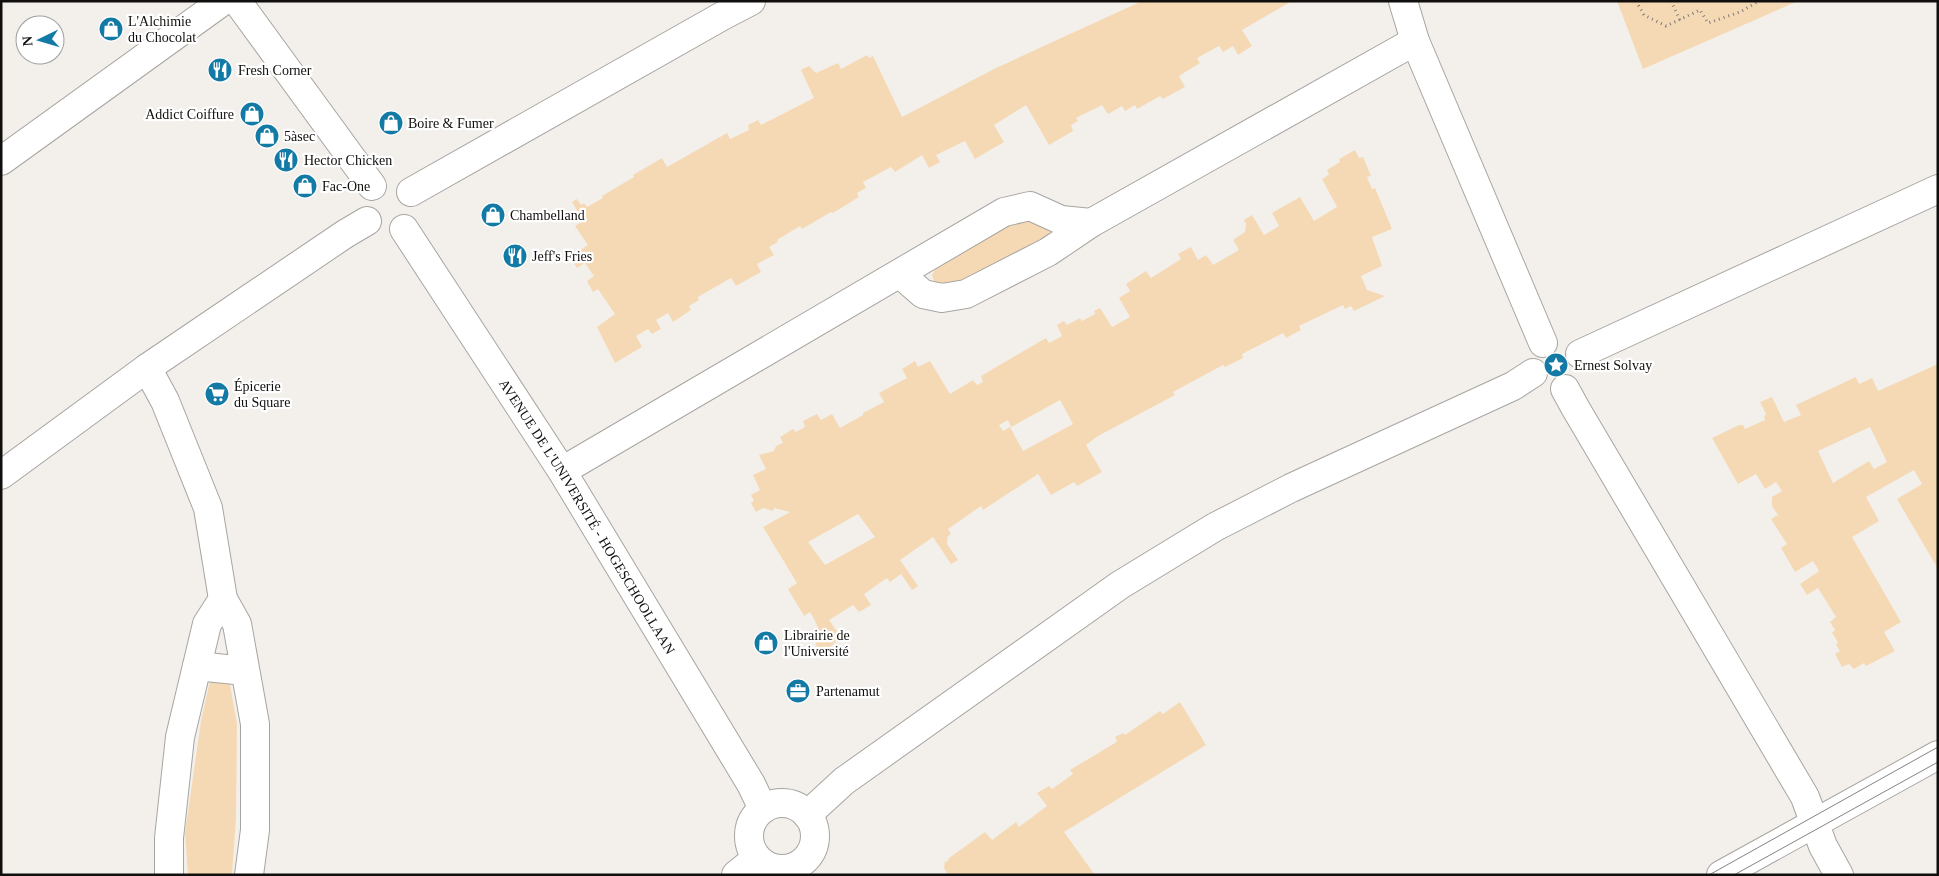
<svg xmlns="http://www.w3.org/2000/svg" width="1939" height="876" font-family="Georgia,serif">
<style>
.green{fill:#f5d9b4;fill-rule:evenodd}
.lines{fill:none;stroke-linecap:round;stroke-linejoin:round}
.minor-casing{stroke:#a7a5a1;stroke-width:30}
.path{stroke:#7c7a77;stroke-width:3;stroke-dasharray:1 4;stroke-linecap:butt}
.minor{stroke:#fff;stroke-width:28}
.tram{stroke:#858380;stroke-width:1}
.labels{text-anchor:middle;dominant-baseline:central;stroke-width:4.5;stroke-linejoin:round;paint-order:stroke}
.poi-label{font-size:14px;fill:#100f0d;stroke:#fff;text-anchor:start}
.street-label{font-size:14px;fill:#100f0d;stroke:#fff}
</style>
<rect width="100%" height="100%" fill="#f3f0ec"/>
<g class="green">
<polygon points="1142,1 1292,1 1242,30 1252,46 1238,55 1233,46 1223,52 1219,46 1197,58 1200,63 1179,76 1185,87 1163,99 1160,96 1137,109 1135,105 1125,111 1122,106 1108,114 1102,105 1076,118 1078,121 1071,125 1073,131 1049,145 1026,105 994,125 1004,142 975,159 965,141 936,155 940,162 929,168 922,155 895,172 891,167 863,182 866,188 857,193 859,197 833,213 831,212 802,229 800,226 777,240 778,242 769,247 774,255 757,264 761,272 736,286 731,278 698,297 699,300 689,306 691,310 673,322 668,313 656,320 661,329 652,334 648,329 636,336 642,347 615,363 597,327 615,314 598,289 593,292 587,281 594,276 585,263 577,268 571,259 575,256 575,254 588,245 575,226 583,221 572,202 577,199 581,205 584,203 587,207 603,198 602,196 634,177 633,175 662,158 667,167 727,133 730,139 749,130 748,125 758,120 761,125 814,98 801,70 809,66 816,73 838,63 841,69 867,55 869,58 873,56 902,117 996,68"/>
<polygon points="1617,1 1798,1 1643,69"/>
<path d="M1355,150l4,8 4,-1 8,19 -4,1 5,12 3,-1 17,41 -20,8 10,29 -21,10 6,14 18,6 -31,15 -3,-5 -6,3 -2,-4 -44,21 2,4 -15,8 -3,-5 -41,21 1,4 -18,9 -2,-2 -50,27 2,3 -77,41 -12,9 16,27 -25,14 -3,-4 -23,13 -13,-21 -55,36 -2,-4 -33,23 3,5 -3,2 -1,8 11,16 -7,4 -18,-27 -33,23 18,26 -6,4 -11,-16 -11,8 -3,-4 -23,16 7,11 -12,7 -6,-7 -24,15 12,17 -21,19 -6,-9 3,-2 -3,-4 8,-5c-5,-9 -7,-17 -12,-24l-6,4 -16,-27 9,-6 -34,-56 27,-15 -16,-4 -1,3 -10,-3 -7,4 -5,-9 3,-2 -3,-6 9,-5 -7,-15 13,-6 -7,-14 15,-4 2,-5 7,-3 -3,-6 13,-8 3,3 9,-5 -2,-6 14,-7 4,6 11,-6 8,14 23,-13v-2l21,-11 -5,-9 28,-15 -5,-9 13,-8 3,6 12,-6 20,33 23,-14 4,5 6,-3 -2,-6 65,-38 3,5 13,-7 -5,-11 7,-4 3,4 13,-7 2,3 13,-7 -1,-3 6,-3 12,19 18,-10 -11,-19 11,-7 -4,-7 20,-13 5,7 30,-19 -3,-5 13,-7 7,13 8,-5 7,10 26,-15 -6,-10 12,-8 1,-8 -2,-4 8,-5 12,20 15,-9 -7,-13 28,-16 14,24 23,-14 -15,-28 7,-4 -2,-5 13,-8 -1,-3zM1060,400l13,24 -50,27 -13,-24 -7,4 -4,-6 9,-5 3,7zM858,514l17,23 -50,28 -17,-23z"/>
<polygon points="1029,218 1049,229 1049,238 960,291 936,286 932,275 936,268 1021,219"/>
<path d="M1938,364v205l-41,-70 25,-15 -8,-14 -48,27 13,24 -27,16 49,85 -17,10 11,19 -29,15 -2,-3 -10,6 -5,-5 -7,3 -7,-13 5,-3 -4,-6 2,-3 -6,-9 3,-3 -5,-8 6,-5 -18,-29 -11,7 -7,-11 19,-13 -6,-10 -18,11 -14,-24 6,-4 -16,-25 7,-4 -6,-9v-9l10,-6 -6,-9 -11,7 -9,-15 -18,10 -26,-46 27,-13h4l2,4 20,-9 -1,-4 2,-2 -6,-12 12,-5 12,25 17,-7 -5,-10 60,-28 3,7 13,-6 6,13zM1870,427l17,35 -13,7 -5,-8 -36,22 -15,-32z"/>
<polygon points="211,676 229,679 237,724 236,818 232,875 188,875 185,833 201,721"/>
<polygon points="1180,702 1206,745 1064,832 1095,875 948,875 944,868 945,861 947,862 949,858 985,832 992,840 1016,822 1019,827 1047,806 1037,793 1049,786 1052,789 1073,774 1070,770 1115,743 1117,741 1115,737 1123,733 1125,735 1160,711 1163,714"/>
</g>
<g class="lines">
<defs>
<g id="minor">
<polyline points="237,1 372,186"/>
<polyline points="1403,1 1415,41 1543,343"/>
<polyline points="1,161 223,1"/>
<polyline points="411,192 724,15 751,1"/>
<path id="s1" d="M404,229l158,242 189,313 12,25"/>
<polyline points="900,274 923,294 942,298 966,294 1048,252 1091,223 1415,41"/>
<polyline points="1580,354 1938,189"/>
<polyline points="147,368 165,401 208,508 223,599 237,624 255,724 255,830 249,875"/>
<polyline points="1565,389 1576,409 1805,797 1823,846 1839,875"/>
<polyline points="562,471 1004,212 1030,206 1061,220 1091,223"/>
<polyline points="1,475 147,368 345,234 367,221"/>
<polyline points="197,666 245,671"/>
<circle cx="782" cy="836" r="33"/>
<polyline points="807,815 844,781 1120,585 1215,527 1291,488 1513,386 1533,373"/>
<polyline points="169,875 169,838 180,737 207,624 223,599"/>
<polyline points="736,875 757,858"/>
<polyline points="1721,875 1938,755"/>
</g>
</defs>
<use href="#minor" class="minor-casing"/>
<g class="path">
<polyline points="1636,1 1644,15 1666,26 1700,10 1708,23 1740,12 1759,1"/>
<polyline points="1671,1 1680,20"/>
</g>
<use href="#minor" class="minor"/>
<g class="tram">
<polyline points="1709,875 1938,747"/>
<polyline points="1734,875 1938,762"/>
</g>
</g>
<defs>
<symbol id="shop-disc" viewBox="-11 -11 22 22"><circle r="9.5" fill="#137aa5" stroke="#fff"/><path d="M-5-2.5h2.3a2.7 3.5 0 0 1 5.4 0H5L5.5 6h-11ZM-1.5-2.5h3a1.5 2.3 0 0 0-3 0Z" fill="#fff"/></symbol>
<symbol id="restaurant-disc" viewBox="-11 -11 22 22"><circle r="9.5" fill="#137aa5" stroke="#fff"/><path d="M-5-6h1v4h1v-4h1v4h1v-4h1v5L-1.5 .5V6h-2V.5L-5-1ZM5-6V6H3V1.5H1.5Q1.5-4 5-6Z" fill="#fff"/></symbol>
<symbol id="sight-disc" viewBox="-11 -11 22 22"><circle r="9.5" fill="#137aa5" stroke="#fff"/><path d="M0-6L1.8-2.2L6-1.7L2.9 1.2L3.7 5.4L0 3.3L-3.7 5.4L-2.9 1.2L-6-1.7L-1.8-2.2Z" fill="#fff"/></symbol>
<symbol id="supermarket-disc" viewBox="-11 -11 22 22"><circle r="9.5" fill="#137aa5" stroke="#fff"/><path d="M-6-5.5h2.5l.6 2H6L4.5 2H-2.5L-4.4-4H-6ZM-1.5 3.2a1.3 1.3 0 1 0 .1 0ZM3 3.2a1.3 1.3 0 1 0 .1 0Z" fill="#fff"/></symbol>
<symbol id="office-disc" viewBox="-11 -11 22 22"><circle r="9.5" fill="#137aa5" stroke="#fff"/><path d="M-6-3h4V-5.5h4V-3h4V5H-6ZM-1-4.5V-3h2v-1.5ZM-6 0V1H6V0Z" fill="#fff"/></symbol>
</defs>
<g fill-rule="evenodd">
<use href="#shop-disc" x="97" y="15" width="28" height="28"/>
<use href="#restaurant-disc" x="206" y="56" width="28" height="28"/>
<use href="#shop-disc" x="238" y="100" width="28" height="28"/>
<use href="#shop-disc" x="377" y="109" width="28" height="28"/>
<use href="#shop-disc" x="253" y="122" width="28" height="28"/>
<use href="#restaurant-disc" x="272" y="146" width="28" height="28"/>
<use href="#shop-disc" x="291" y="172" width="28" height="28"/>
<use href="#shop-disc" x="479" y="201" width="28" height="28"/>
<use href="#restaurant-disc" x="501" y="242" width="28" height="28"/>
<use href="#sight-disc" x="1542" y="351" width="28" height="28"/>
<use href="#supermarket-disc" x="203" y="380" width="28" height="28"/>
<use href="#shop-disc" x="752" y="629" width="28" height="28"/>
<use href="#office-disc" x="784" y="677" width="28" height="28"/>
</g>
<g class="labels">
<g class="poi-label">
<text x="128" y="21">L'Alchimie<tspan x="128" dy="16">du Chocolat</tspan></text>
<text x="238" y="70">Fresh Corner</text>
<text x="234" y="114" text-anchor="end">Addict Coiffure</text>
<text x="408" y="123">Boire &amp; Fumer</text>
<text x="284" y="136">5àsec</text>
<text x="304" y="160">Hector Chicken</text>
<text x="322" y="186">Fac-One</text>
<text x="510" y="215">Chambelland</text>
<text x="532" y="256">Jeff's Fries</text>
<text x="1574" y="365">Ernest Solvay</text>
<text x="234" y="386">Épicerie<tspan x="234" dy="16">du Square</tspan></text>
<text x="784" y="635">Librairie de<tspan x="784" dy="16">l'Université</tspan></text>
<text x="816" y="691">Partenamut</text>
</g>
<g class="street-label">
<text stroke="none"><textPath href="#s1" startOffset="341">AVENUE DE L'UNIVERSITÉ - HOGESCHOOLLAAN</textPath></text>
</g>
</g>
<rect width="1939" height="876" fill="none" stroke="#100f0d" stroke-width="5"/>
<g transform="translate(40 40) rotate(265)"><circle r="24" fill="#ffffff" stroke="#9f9f9e"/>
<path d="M0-4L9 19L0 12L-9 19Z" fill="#137aa5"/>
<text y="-8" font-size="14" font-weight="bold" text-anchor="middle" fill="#100f0d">N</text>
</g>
</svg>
